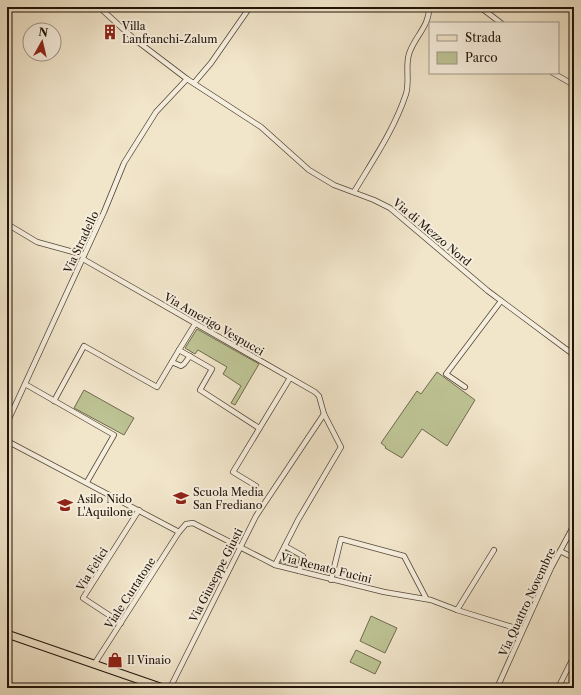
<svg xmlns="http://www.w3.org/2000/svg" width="581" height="695" font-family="'Libre Caslon Text',serif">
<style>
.green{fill:#bdc394;stroke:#6e6b4e}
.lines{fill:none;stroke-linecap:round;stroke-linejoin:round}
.street-casing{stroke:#544839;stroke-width:6}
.primary-casing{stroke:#201309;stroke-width:9}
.street{stroke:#f6eedd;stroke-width:4.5}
.primary{stroke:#f1e5ca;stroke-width:7}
.labels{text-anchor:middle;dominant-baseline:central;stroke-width:4;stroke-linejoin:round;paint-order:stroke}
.poi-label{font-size:11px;fill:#201309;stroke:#f6eedd;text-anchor:start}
.street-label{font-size:11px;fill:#201309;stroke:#f6eedd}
</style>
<rect width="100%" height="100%" fill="#f1e5ca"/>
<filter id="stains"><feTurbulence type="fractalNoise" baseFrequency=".005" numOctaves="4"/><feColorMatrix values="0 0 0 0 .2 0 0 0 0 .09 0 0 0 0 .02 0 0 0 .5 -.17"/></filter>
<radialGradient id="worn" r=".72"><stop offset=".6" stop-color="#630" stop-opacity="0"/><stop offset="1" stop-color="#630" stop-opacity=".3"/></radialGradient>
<g class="green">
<polygon points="197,329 259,364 235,405 231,403 241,386 223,374 227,367 198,350 195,354 185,348"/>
<polygon points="437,372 475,400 447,446 422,429 402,458 385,448 386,447 381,443 417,391 421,394"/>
<polygon points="84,390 134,418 124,435 74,408"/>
<polygon points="287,550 301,557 299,568 280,562"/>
<polygon points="371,616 397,628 385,653 360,641"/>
<polygon points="356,650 381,662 375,674 350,662"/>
</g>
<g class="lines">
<defs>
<g id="street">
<polyline points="99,7 133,38 187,79 261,127 309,170 334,185 374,200 390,208 488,291 574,355"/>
<polyline points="480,7 501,23"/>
<polyline points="553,73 574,85"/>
<polyline points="194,83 211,63 250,7"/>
<path d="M354,192c19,-32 40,-62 52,-98 4,-14 -1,-27 3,-40 5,-17 21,-28 20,-47"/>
<polyline points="7,224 37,242 84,255"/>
<polyline points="83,259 315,392 319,396 324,414 341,447 298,520 275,565"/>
<polyline points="195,324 179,350 212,369 200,390 259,428"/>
<polyline points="172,362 181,366 184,364 190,356"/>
<polyline points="25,384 114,435 87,482"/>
<polyline points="465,387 446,374 501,301"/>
<polyline points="54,401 84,346 157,387 179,350"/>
<polyline points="7,423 104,212 124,163 156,112 187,79"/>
<polyline points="7,441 179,532 186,524 193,523 275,565 384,592 431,600 457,610 522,630"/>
<polyline points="256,486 233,472 290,378"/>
<polyline points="285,546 303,556 299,571"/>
<polyline points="560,551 574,558"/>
<polyline points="331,580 341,539 404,556 426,598"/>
<polyline points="457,610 494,550"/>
<polyline points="121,623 83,598 139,510"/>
<polyline points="95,663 179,532"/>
<polyline points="170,688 256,516 324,414"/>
<polyline points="497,688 551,568 574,525"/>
<polyline points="558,688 574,656"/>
</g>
<polyline id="primary" points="7,634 163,688"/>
</defs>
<use href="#street" class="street-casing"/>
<use href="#primary" class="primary-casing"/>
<use href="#street" class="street"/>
<use href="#primary" class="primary"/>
</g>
<defs>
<symbol id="building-bare" viewBox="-9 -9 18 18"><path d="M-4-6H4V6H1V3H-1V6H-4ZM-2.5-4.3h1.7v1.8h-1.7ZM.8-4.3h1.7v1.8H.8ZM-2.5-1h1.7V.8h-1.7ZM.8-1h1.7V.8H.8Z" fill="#8f2418" stroke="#f6eedd" stroke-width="2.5" paint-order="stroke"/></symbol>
<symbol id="school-bare" viewBox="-9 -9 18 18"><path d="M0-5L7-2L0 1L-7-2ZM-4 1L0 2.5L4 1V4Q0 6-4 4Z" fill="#8f2418" stroke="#f6eedd" stroke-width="2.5" paint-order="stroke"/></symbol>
<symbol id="shop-bare" viewBox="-9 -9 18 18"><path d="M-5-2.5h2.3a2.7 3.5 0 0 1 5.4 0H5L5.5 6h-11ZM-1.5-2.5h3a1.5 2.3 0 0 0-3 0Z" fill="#8f2418" stroke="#f6eedd" stroke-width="2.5" paint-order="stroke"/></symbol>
</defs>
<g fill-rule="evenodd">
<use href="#building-bare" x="99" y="21" width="22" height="22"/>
<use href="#school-bare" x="170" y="487" width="22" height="22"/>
<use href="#school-bare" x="54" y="494" width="22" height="22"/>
<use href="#shop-bare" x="104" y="649" width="22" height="22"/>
</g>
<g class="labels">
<g class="poi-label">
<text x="122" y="26">Villa<tspan x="122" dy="13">Lanfranchi-Zalum</tspan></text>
<text x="193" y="492">Scuola Media<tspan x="193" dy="13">San Frediano</tspan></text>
<text x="77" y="499">Asilo Nido<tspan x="77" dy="13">L'Aquilone</tspan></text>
<text x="127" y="660">Il Vinaio</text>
</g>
<g class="street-label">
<text transform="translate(432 232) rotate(40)">Via di Mezzo Nord</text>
<text transform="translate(81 242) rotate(-65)">Via Stradello</text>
<text transform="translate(214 324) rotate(30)">Via Amerigo Vespucci</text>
<text transform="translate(326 568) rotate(14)">Via Renato Fucini</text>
<text transform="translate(92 569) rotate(-58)">Via Felici</text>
<text transform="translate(216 575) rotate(-63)">Via Giuseppe Giusti</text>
<text transform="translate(130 593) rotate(-57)">Viale Curtatone</text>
<text transform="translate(527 602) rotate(-65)">Via Quattro Novembre</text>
</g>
</g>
<rect width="581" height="695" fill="none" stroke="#f1e5ca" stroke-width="24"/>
<rect x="8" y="8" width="565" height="679" fill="none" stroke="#201309" stroke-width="2"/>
<rect x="12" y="12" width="557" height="671" fill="none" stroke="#201309"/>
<rect x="429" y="22" width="130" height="52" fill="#f6eedd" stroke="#a09688"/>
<rect x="437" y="35" width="20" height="6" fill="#f1e5ca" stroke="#a09688"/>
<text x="465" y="42" font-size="12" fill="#201309">Strada</text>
<rect x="437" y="52" width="20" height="12" fill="#bdc394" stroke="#a09688"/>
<text x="465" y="62" font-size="12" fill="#201309">Parco</text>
<g transform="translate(42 42) rotate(8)"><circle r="19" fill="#f6eedd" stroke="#a09688"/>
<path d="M0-3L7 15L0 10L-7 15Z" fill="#8f2418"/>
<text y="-6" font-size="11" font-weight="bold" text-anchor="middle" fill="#201309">N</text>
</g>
<rect width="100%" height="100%" filter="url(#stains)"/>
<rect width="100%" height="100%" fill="url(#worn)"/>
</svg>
